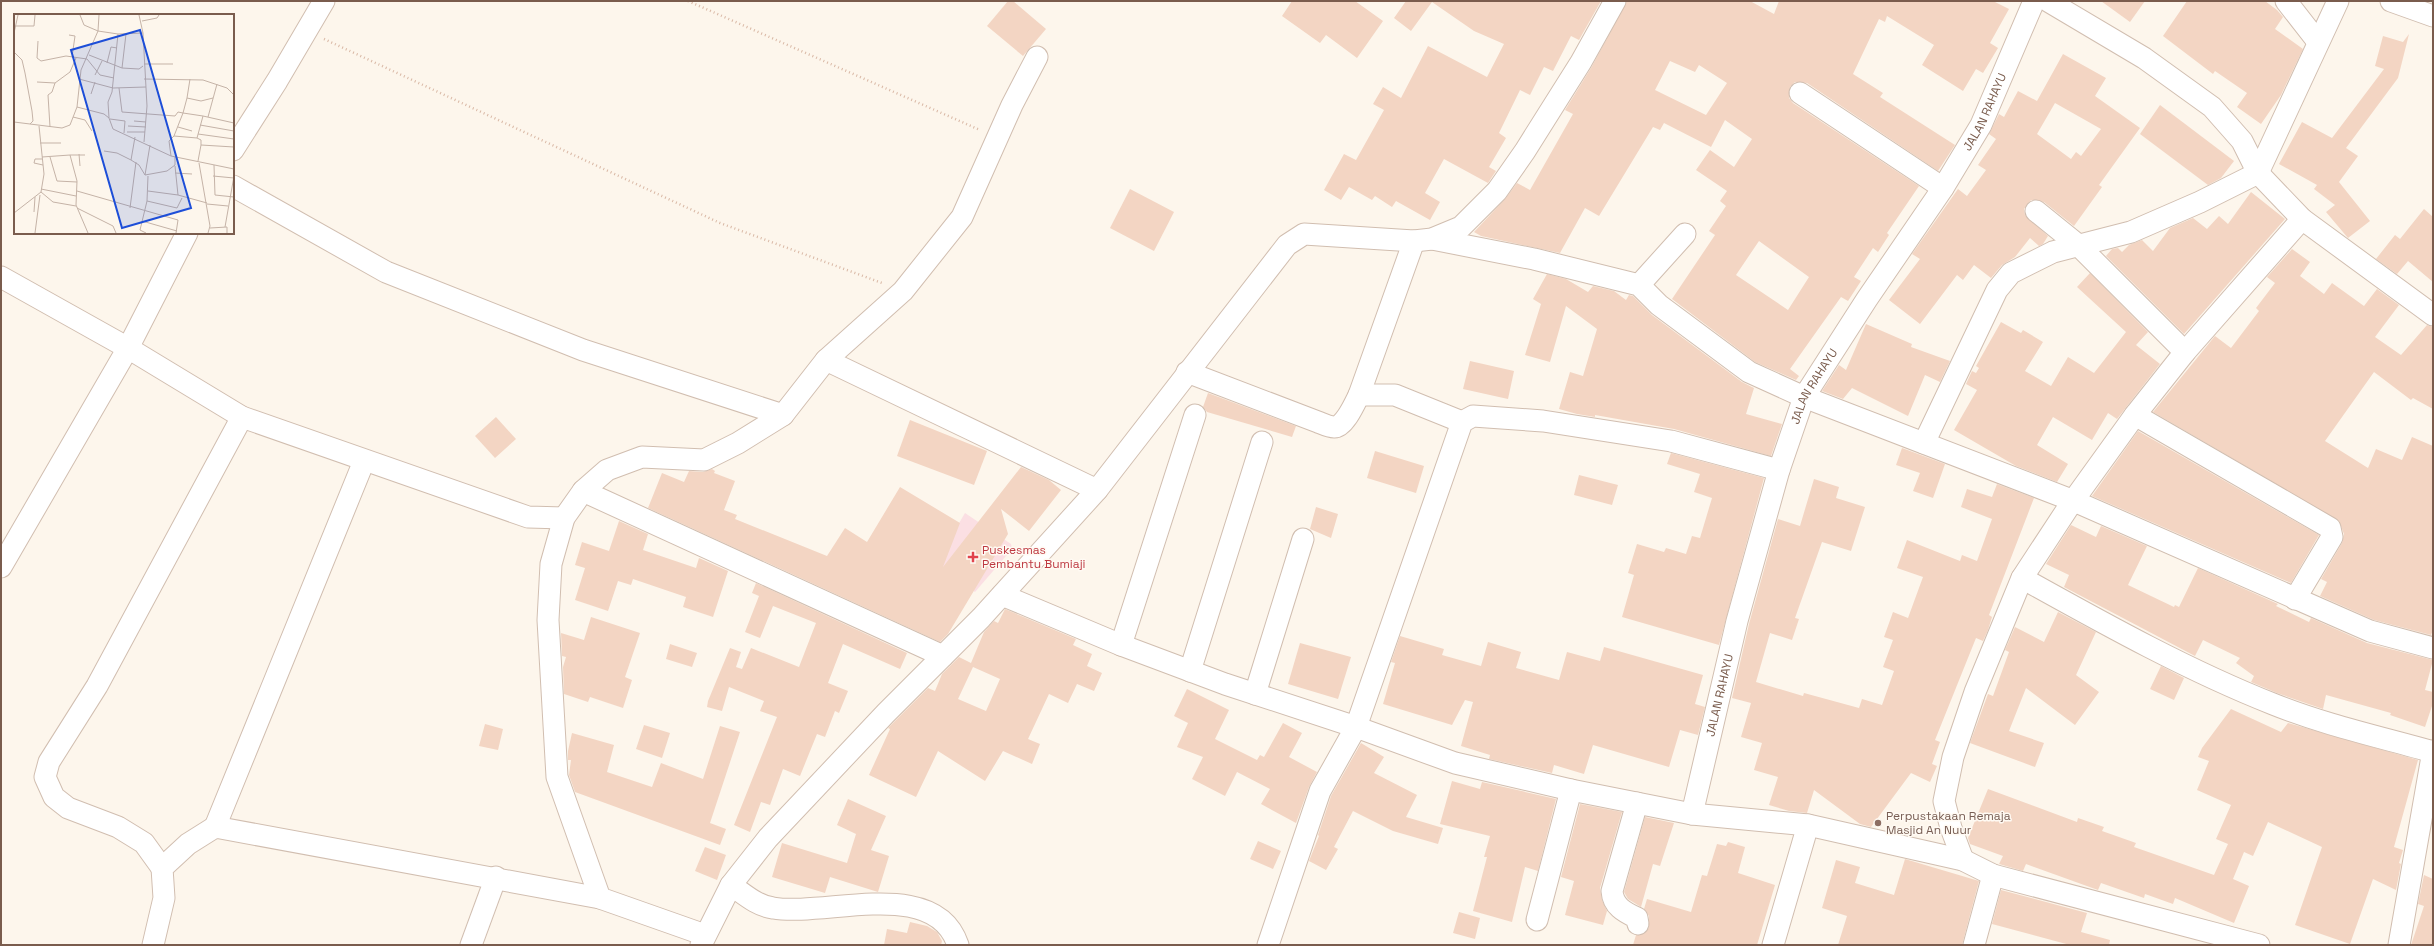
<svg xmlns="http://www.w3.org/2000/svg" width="2434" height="946" font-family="'Space Grotesk',sans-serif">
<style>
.medical{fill:#fbdfe3}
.building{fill:#f3d5c3;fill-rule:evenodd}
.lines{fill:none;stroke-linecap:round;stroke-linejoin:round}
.street-casing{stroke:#d1beb0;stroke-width:23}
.path{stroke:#d9b8a5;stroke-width:2.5;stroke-dasharray:1 3;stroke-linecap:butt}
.street{stroke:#fff;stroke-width:21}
.health-dot{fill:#e0444e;stroke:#fffaf3;stroke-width:1.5}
.education-dot{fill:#8d6e63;stroke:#fffaf3;stroke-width:1.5}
.labels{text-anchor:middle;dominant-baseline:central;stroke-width:3;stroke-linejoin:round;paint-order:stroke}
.street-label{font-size:12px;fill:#7a5c4d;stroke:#fffaf3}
.health-label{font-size:12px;fill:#be3a42;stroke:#fffaf3;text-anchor:start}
.education-label{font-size:12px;fill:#785e54;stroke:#fffaf3;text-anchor:start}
.inset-road{fill:none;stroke:#c5b3a7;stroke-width:1}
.view{fill:#1d4ed8;fill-opacity:0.15;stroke:#1d4ed8;stroke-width:2}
.inset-edge{fill:none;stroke:#7a5c4d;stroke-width:2}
</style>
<rect width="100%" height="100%" fill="#fdf6ec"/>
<polygon class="medical" points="965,513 1011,544 1012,549 975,592 935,564"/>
<g class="building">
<polygon points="1008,1 1013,1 1046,29 1023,56 987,26"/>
<polygon points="1292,1 1355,1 1383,21 1357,58 1326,35 1320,43 1282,16"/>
<polygon points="1406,1 1601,1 1579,40 1571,36 1553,71 1544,67 1530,95 1520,90 1499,133 1506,138 1489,167 1496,171 1488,183 1444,159 1425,193 1440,202 1430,220 1396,201 1392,207 1375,196 1372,200 1349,187 1341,200 1324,190 1344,154 1356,160 1384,110 1373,104 1383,87 1401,98 1428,46 1487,77 1504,44 1474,31 1432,2 1411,31 1394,18"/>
<path d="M1627,1h123l24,13 5,-13h214l16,8 -19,34 8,5 -15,25 -7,-4 -13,22 -41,-26 12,-20 -47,-29 -2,6 -6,-3 -26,55 30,19 -3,4 75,48 -17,26 -131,-88 -12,-1 -5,5 -1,11 4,5 126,83 -32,47 2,2 -11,17 -5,-4 -19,29 7,4 -13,20 -7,-4 -51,72 9,7 -3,4 -41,-18 -83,-63 43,-64 -6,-4 17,-25 -6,-5 7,-10 -31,-21 14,-20 24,17 18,-28 -27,-19 -14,27 -47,-24 -4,7 -7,-3 -54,89 -14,-8 -25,45 -79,-17 -7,-4 31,-33 12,-16 13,7 43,-76 -8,-4 26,-42zM1670,61l25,11 4,-7 28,18 -21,32 -51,-25zM1759,241l50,36 -21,33 -52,-35z"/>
<polygon points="2101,1 2145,1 2130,22"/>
<polygon points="2187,1 2265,1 2277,10 2283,17 2275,29 2303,49 2281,95 2261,124 2237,107 2247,93 2215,71 2213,74 2163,36"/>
<polygon points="2409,34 2398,78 2346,148 2358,156 2339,182 2370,221 2348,238 2326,212 2335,205 2314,189 2317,185 2279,164 2302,122 2332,138 2384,69 2375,66 2383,36 2403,42"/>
<path d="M2063,54l43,24 -11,18 45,32 -41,57 3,2 -28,39 -30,-24 -13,-2 -7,9 1,6 23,21 -5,8 -4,2 -9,-8 -15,19 -13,8 -11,13 -17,-13 -11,15 -6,-5 -37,49 -31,-24 31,-41 -8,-5 46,-65 9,7 19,-26 -8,-5 18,-26 -7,-5 10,-20 5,3 14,-26 19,10zM2055,103l46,26 -20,27 -5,-4 -5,7 -34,-25z"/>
<polygon points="2160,105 2234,161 2221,178 2208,185 2140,134"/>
<polygon points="1130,189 1174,212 1154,251 1110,228"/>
<polygon points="2251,192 2285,219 2184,334 2106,256 2112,249 2118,248 2122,252 2129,245 2142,240 2153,251 2170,228 2193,218 2207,229 2219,216 2228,224"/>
<polygon points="2424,209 2433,217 2433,282 2408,261 2397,274 2376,259 2395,235 2400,239"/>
<polygon points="2292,249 2310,262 2300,276 2324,294 2332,283 2364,306 2377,289 2399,305 2375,337 2401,355 2427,325 2433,327 2433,409 2413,398 2411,400 2374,372 2325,441 2368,468 2376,449 2402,460 2412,437 2433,446 2433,630 2431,635 2374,620 2320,596 2327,582 2321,579 2342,543 2344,534 2339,521 2153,412 2215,336 2231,348 2259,311 2256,308 2275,283 2267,277"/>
<polygon points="2090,273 2148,332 2136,345 2160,364 2117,419 2108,413 2092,440 2053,417 2037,445 2068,464 2057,482 2016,466 1954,430 1977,390 1966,384 1972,371 1976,373 1979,368 1976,366 2001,322 2021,333 2023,330 2043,342 2025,371 2051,386 2068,357 2094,373 2126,332 2077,287"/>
<polygon points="1547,274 1566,279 1588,292 1593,286 1614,291 1626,300 1629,295 1633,296 1652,315 1742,382 1754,388 1746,414 1782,424 1771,456 1674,429 1595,415 1595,417 1577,414 1559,409 1570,372 1583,376 1597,329 1566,306 1550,362 1525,355 1541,304 1533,299"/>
<polygon points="1866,324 1912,344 1911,347 1950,361 1940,382 1925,375 1908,416 1852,388 1843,399 1822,391 1839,365 1846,370"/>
<polygon points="1470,361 1514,371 1508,399 1463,389"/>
<polygon points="1208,393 1296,426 1292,437 1207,412 1203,407"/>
<polygon points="496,417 516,439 495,458 475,436"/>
<polygon points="910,420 987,451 974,485 897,456"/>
<polygon points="2138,431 2319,535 2291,583 2092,496"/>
<polygon points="1902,448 1945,464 1933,498 1913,491 1920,473 1896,465"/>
<polygon points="1375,451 1424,466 1416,493 1367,478"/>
<polygon points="1671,453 1764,478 1719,645 1622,617 1634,575 1628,573 1637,544 1664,552 1666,548 1686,554 1692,536 1700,538 1712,498 1694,492 1700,474 1667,464"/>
<polygon points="1021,467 1049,480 1061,490 1029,531 1001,509 1008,534 948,634 940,642 648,508 662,473 684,482 689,471 703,472 712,469 715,471 714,473 735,481 724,510 737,515 735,519 827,556 845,528 867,542 900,487 960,523 943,567"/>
<polygon points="1579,475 1618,485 1612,505 1574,495"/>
<polygon points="1814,479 1839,487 1836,498 1865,507 1851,551 1822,542 1795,618 1799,619 1792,640 1770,633 1756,682 1803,696 1804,693 1859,708 1862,699 1882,705 1894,671 1883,667 1893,640 1884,637 1893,612 1908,618 1923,577 1897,568 1907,540 1960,561 1962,555 1977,561 1992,519 1961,507 1967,489 1992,497 1997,484 2034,498 1989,615 1992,617 1988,630 1983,641 1976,638 1935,740 1940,742 1932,764 1937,766 1930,782 1911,773 1871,827 1860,824 1814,790 1807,813 1789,811 1769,805 1778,777 1754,770 1762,743 1741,737 1751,703 1732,698 1749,624 1778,519 1800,526"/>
<polygon points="1316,507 1338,514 1331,538 1310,529"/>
<polygon points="619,521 648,534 643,550 696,568 699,558 728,571 713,617 683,607 686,597 633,579 631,585 618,581 608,611 575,600 585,568 575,565 582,542 609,551"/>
<polygon points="2071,525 2096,537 2101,526 2147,546 2128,585 2174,607 2175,605 2179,607 2198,568 2278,604 2276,606 2309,622 2311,618 2367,643 2433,660 2425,690 2433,692 2433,703 2425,727 2390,715 2391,713 2326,695 2323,709 2277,693 2251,682 2254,676 2236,663 2240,658 2203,640 2195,656 2064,587 2069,575 2046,564"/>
<polygon points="756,583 907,653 900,669 843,644 828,683 848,691 839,713 835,711 825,737 817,734 800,776 783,769 770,805 761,802 750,832 734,825 777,717 760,711 764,701 729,687 722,711 707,707 708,701 730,648 741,652 736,667 742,669 751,648 799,667 816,623 773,606 760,638 745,632 759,596 752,593"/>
<path d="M1005,609l71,30 -3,6 19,9 -5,12 15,7 -8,18 -17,-7 -9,19 -19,-9 -21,45 12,5 -8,20 -29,-13 -18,30 -47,-30 -22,46 -47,-22 21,-46 -2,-1 40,-40 7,3 7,-17 17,-17 12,6 13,-31 10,-11 4,2zM973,667l27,12 -14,32 -28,-12z"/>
<polygon points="2058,612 2096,632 2076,675 2099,692 2075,725 2026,688 2009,731 2044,743 2035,767 1970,743 1988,694 1993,696 2009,652 2005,650 2015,627 2044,642"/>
<polygon points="591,617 640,633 625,677 632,680 623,708 590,697 588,702 564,694 563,667 566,657 562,656 561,633 584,640"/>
<polygon points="1400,636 1444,649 1442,655 1481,666 1488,642 1521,652 1516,668 1559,680 1567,652 1600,661 1604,647 1703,675 1695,704 1705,707 1698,735 1680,730 1669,767 1593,745 1584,774 1554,765 1552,773 1489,759 1490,755 1461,746 1473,702 1465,700 1452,725 1383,704 1395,663 1391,662"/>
<polygon points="1300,643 1351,657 1338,699 1288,684"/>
<polygon points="670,644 697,653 692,667 666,659"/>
<polygon points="2161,666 2184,678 2174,700 2150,689"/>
<polygon points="1187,689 1229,710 1215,739 1257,760 1260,755 1264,757 1283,723 1302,733 1289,757 1317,772 1309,787 1296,823 1261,804 1270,789 1237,772 1225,796 1192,779 1203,757 1177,747 1188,723 1174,716"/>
<polygon points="2231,709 2281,732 2288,723 2418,760 2394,847 2403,850 2399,863 2401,864 2396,890 2373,879 2350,944 2295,925 2322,847 2268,822 2253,856 2244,852 2233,879 2249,886 2234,923 2175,898 2173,904 2145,894 2144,898 2101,883 2098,890 2026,864 2023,871 1999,864 2003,856 1970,844 1968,838 1988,789 2077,822 2078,818 2104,827 2102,831 2136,843 2134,847 2214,875 2228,844 2216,839 2231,805 2197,790 2209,761 2198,757 2202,748"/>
<polygon points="485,724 503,729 498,750 479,746"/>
<polygon points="644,725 670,733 662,758 636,749"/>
<polygon points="720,726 740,732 710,823 726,829 720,845 575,792 569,775 571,760 568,760 568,751 572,733 614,745 607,772 652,787 661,763 703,779"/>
<polygon points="1361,743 1384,757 1374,773 1417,795 1406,817 1443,828 1438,844 1393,831 1353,811 1334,847 1338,849 1326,870 1309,861 1319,836 1318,835 1331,796"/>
<polygon points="1452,781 1480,789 1482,782 1556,799 1538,871 1525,867 1512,922 1473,911 1487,857 1484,857 1490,836 1440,824"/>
<polygon points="848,799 886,816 871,850 889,856 878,892 830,877 825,893 772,877 782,843 847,863 856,834 837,825"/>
<polygon points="1580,804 1622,812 1600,888 1602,900 1607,911 1603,925 1565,915 1574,881 1561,877"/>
<polygon points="1645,817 1674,823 1660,866 1653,864 1641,907 1628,899 1624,892"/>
<polygon points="1258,841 1281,851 1273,869 1250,859"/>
<polygon points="1728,842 1745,847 1738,873 1775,885 1757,945 1633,945 1636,935 1645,933 1649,928 1649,916 1644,909 1647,899 1691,912 1702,875 1707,876 1717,844 1726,846"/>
<polygon points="705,847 726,855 717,880 695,871"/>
<polygon points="1905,859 1979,881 1962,945 1838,945 1847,916 1822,908 1836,860 1860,867 1855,883 1894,895"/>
<polygon points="2424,875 2433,879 2433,945 2411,945 2424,906 2418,904"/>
<polygon points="2001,890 2087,913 2081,932 2110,940 2109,945 2070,945 1992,924"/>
<polygon points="1459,912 1480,918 1475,939 1453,933"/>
<polygon points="910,922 927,926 937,932 942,941 941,945 884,945 887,929 907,933"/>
</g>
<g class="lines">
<defs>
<g id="street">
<polyline points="2048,1 2144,58 2212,107 2242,141 2258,173 2302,219 2433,315"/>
<polyline points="2286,1 2318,42"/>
<polyline points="2391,1 2433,16"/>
<polyline points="1800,93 1943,188"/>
<polyline points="233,150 277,81 324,1"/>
<polyline points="233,186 386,272 583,350 783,415"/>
<polyline points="2036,211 2078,245 2185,352"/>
<polyline points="1432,239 1534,259 1639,285 1659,305 1749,372 1804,397 2074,501 2370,631 2433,648"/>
<polyline points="1,277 128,348 242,417 528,517 564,518"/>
<polyline points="1639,285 1685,234"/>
<polyline points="826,360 903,291 962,217 1012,105 1037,57"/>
<path d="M1187,372l131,50c5,2 11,5 16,5 10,1 21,-24 25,-32l55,-154"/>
<polyline points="1359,395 1395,395 1462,422"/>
<polyline points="2135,415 2330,528 2332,537 2295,599"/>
<polyline points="1924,443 1997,290 2011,273 2053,252 2131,232 2200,202 2258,173 2338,1"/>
<polyline points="583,491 943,656"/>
<polyline points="1,567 128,348 187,233"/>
<path d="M2022,578c81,45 165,92 251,126 52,21 107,33 160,48"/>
<polyline points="1002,595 1121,645 1225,684 1356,727 1455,763 1571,790 1692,814 1808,825 1963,860 1993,875 2259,945"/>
<polyline points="1121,645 1195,415"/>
<polyline points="1190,671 1262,442"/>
<polyline points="1255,694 1303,539"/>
<path d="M1637,803l-25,88c1,15 12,21 25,27l1,6"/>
<path id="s1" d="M1692,814l45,-193 42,-151 25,-73 63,-98 76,-111 38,-63 53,-124"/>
<polyline points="215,827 364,461"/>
<polyline points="1963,860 1951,828 1944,801 1953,757 1975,692 2022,578 2068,508 2135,415 2185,352 2302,219"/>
<polyline points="162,868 144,843 118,827 68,808 54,797 45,777 49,762 97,686 242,417"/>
<path d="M731,885c13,9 26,21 42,23 54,9 162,-32 185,37"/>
<polyline points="1537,920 1571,790"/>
<polyline points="705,935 600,898 557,777 548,620 551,564 564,518 583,491 607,470 642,457 704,460 738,443 783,415 826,360 1097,490"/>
<polyline points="153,945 164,898 162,868 188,844 215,827 600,898"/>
<polyline points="471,945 496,877"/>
<polyline points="701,945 731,885 768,838 886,713 981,618 1097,490 1287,245 1304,234 1414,241 1432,239 1461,227 1497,191 1525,151 1581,62 1615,1"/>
<polyline points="1268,945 1320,791 1356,727 1462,422 1473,416 1543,421 1671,441 1779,470"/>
<polyline points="1773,945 1808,825"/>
<polyline points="1974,945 1993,875"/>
<polyline points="2399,945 2433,751"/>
</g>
</defs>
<use href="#street" class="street-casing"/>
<g class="path">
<polyline points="688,1 980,130"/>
<polyline points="324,39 720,223 882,283"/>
</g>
<use href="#street" class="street"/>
</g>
<path class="health-dot" d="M971 551h4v4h4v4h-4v4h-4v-4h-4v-4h4z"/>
<circle class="education-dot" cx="1878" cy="823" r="4"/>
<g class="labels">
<g class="street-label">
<text stroke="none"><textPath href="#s1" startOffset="770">JALAN RAHAYU</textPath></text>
<text stroke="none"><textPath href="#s1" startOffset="446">JALAN RAHAYU</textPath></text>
<text stroke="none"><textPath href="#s1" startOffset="122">JALAN RAHAYU</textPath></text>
</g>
<g class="health-label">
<text x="982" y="550">Puskesmas<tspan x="982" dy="14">Pembantu Bumiaji</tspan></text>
</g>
<g class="education-label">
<text x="1886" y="816">Perpustakaan Remaja<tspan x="1886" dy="14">Masjid An Nuur</tspan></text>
</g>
</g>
<g transform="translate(14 14)">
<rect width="220" height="220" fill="#fdf6ec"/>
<path class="inset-road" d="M85,1l-1,16 20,3 25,-1 4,73 -3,36M125,1l4,18M128,7l15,-3 2,-3M0,12h20l1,-11M0,19l4,-18M55,21l6,1 -3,21M24,27l-1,17 4,3 25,-5 21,3 13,16 14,3M0,38l8,8 3,13 7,38 1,10 -3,3M75,41l33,13 17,1 4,-3M93,49l4,-16 6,1M130,50h29M108,54l4,-34M81,61l7,-14M65,65l34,9 33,-1M130,65l59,1 24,8 7,7M176,65l-3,19 14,3 12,-3M23,68l18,1M105,74l3,24 53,4 3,-4 5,1 -9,23 23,2M77,80l4,-12M173,84l-4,15 20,3 -6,22 4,2v5M63,93l27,7 5,4 4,11 58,27 63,13M189,102l31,7M59,103l12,3 7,11M194,103l9,-33M95,104l-1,-16 4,-10 6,-58M96,105l15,2 -1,12M120,107l12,1M0,108l48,6 8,-3 7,-18 4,-37 17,-39 -14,-6 -4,-10M186,111l34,6M114,112l18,1M36,113l-2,-32 4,-3 3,-9 15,-11 6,-14M164,113l14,4M113,118h18M184,120l36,5M121,123l-4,23 8,5 6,10 22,-4 8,-6v-8M26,129h21M90,137l13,2 14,7M65,140l1,12M56,141h15M157,142l-2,-15 5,-5M28,143l28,-2 7,26 -1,24 12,28M36,143l7,24 20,1M28,145h-7l-1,4 9,2M184,147l3,-16 33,2M185,149l11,63 -2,7M200,151l1,30 19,2M161,152l3,29 29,8M161,159l17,1M131,161l5,-30M199,162l21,2M27,175l35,7M63,177l101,29 -2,13M134,177l30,4M27,178l12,10 23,4M133,187l30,7 5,-10M193,190l21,2M63,194l36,18 3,7M116,194l6,-46M20,198l1,-15M0,199l27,-21 3,-18 -5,-48M128,207l35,10M211,213l9,-51M196,214l17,-1v6M21,219l5,-38M132,219l-6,-3 7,-29 1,-25"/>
<path class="view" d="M126,16l51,178 -69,20 -51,-178z"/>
<rect width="220" height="220" class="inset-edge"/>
</g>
<rect width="2434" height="946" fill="none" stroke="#7a5c4d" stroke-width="4"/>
</svg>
